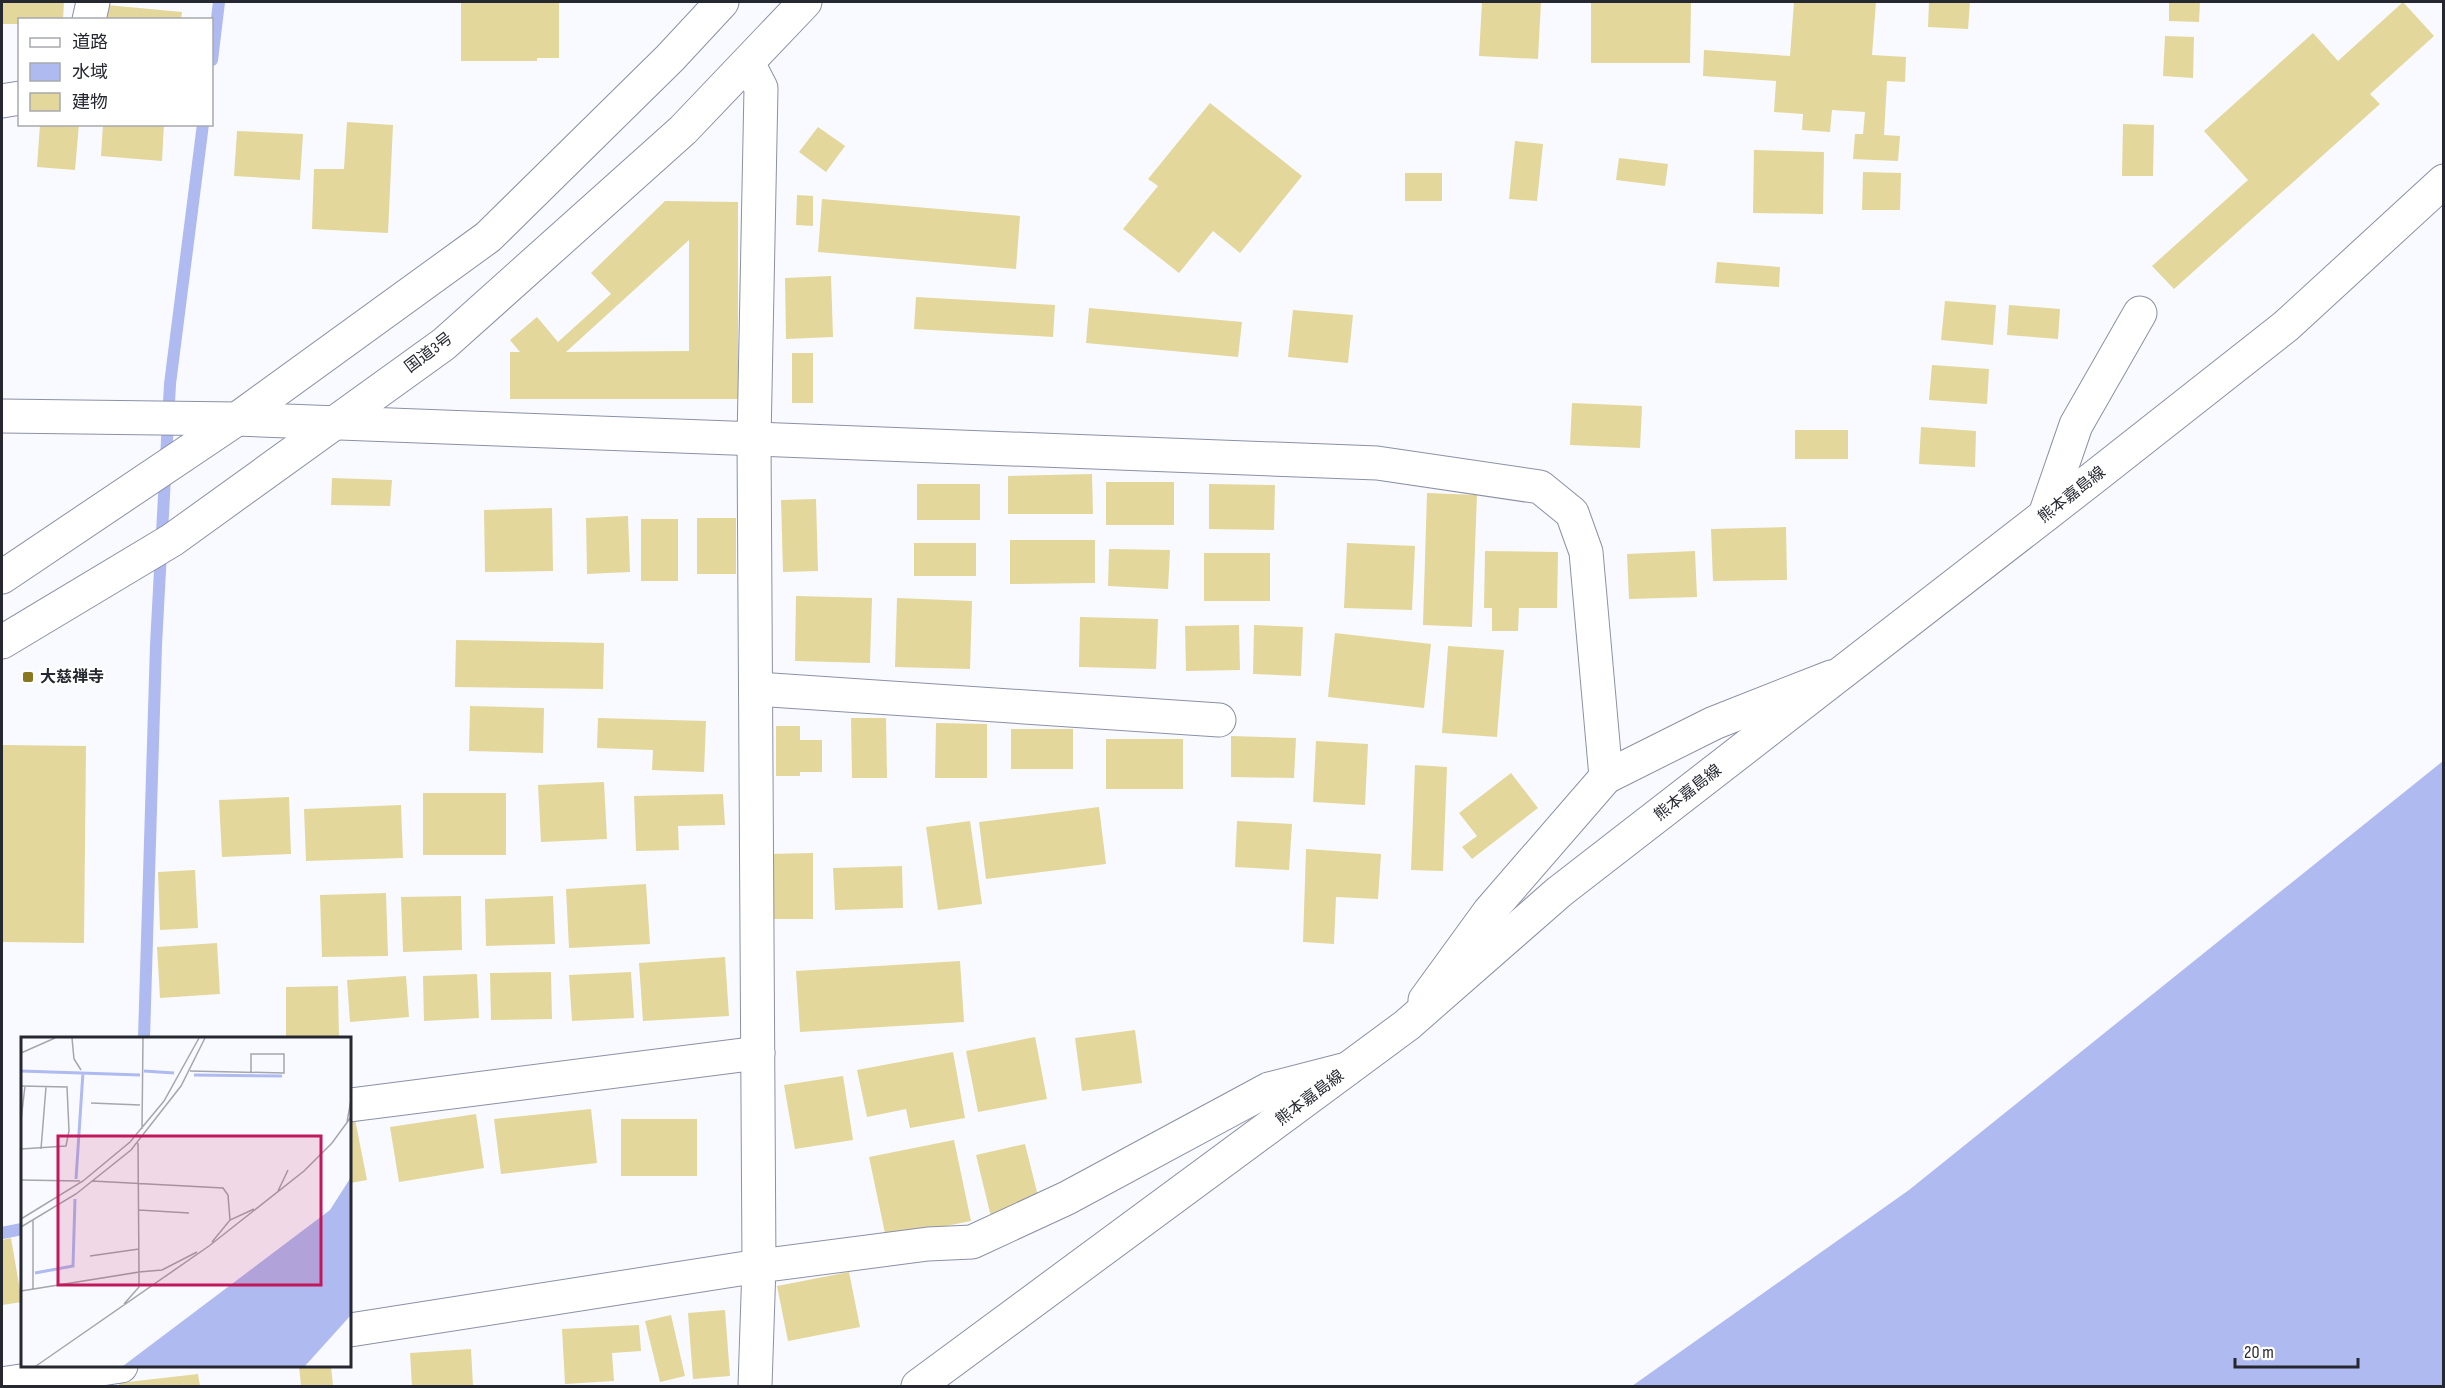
<svg xmlns="http://www.w3.org/2000/svg" width="2445" height="1388" font-family="'Sofia Sans Condensed','Noto Sans JP',sans-serif">
<style>
.water{fill:#aebaf0}
.lines{fill:none;stroke-linecap:round;stroke-linejoin:round}
.stream{stroke:#aebaf0;stroke-width:12}
.building{fill:#e3d79b;fill-rule:evenodd}
.minor-casing{stroke:#8b90a5;stroke-width:35}
.major-casing{stroke:#8b90a5;stroke-width:35}
.highway-casing{stroke:#8b90a5;stroke-width:35}
.minor{stroke:#fff;stroke-width:33}
.major{stroke:#fff;stroke-width:33}
.highway{stroke:#fff;stroke-width:33}
.poi-dot{fill:#89781d;stroke:#fff;stroke-width:2}
.labels{text-anchor:middle;dominant-baseline:central;stroke-width:4.5;stroke-linejoin:round;paint-order:stroke}
.street-label{font-size:16px;fill:#262831;stroke:#fff}
.poi-label{font-size:16px;font-weight:bold;fill:#262831;stroke:#fff;text-anchor:start}
.inset-river{fill:none;stroke:#aebaf0;stroke-width:3}
.inset-road{fill:none;stroke:#a5a6ad;stroke-width:1.5}
.view{fill:#c2185b;fill-opacity:0.15;stroke:#c2185b;stroke-width:3}
.inset-edge{fill:none;stroke:#262831;stroke-width:3}
</style>
<rect width="100%" height="100%" fill="#f9faff"/>
<polygon class="water" points="2443,761 2443,1386 1632,1386 1909,1190"/>
<g class="lines">
<g class="stream">
<polyline points="212,60 219,2"/>
<polyline points="144,1038 156,645 170,384 203,124"/>
<polyline points="2,1233 22,1229"/>
</g>
</g>
<g class="building">
<polygon points="2,2 64,2 63,20 20,20 20,24 2,24"/>
<polygon points="461,2 559,3 559,58 537,58 537,61 461,61"/>
<polygon points="1482,2 1541,2 1538,59 1479,56"/>
<polygon points="1591,2 1691,2 1690,63 1591,63"/>
<polygon points="1794,2 1876,2 1872,55 1906,57 1905,82 1887,81 1884,135 1900,136 1898,161 1853,159 1855,134 1863,134 1865,112 1832,110 1830,132 1802,130 1803,114 1774,112 1776,81 1703,76 1704,50 1790,56"/>
<polygon points="1929,2 1970,2 1968,29 1928,27"/>
<polygon points="2169,2 2200,2 2199,22 2169,21"/>
<polygon points="2403,2 2434,36 2370,94 2380,104 2174,289 2152,266 2248,180 2204,131 2313,33 2338,61"/>
<polygon points="107,5 182,12 181,20 106,20"/>
<polygon points="2165,36 2194,37 2193,78 2163,76"/>
<polygon points="1210,103 1302,176 1240,253 1213,231 1179,273 1123,229 1158,186 1148,179"/>
<polygon points="347,122 393,125 388,233 312,229 314,169 344,169"/>
<polygon points="40,124 79,124 75,170 37,167"/>
<polygon points="103,124 164,124 162,161 101,156"/>
<polygon points="2123,124 2154,125 2153,176 2122,176"/>
<polygon points="818,127 845,146 826,172 799,152"/>
<polygon points="237,131 303,134 300,180 234,176"/>
<polygon points="1515,141 1543,144 1537,201 1509,199"/>
<polygon points="1754,150 1824,152 1823,214 1753,213"/>
<polygon points="1619,158 1668,164 1665,186 1616,180"/>
<polygon points="1863,172 1901,173 1900,210 1862,210"/>
<rect x="1405" y="173" width="37" height="28"/>
<polygon points="797,195 813,196 813,226 796,225"/>
<polygon points="822,199 1020,216 1016,269 818,252"/>
<path d="M665,201l73,1v197h-228v-47h10l-10,-12 27,-23 21,25 53,-48 -20,-21zM689,240v111l-123,1z"/>
<polygon points="1717,262 1780,267 1779,287 1715,283"/>
<polygon points="831,276 833,337 786,339 785,278"/>
<polygon points="916,297 1055,305 1053,337 914,329"/>
<polygon points="1945,301 1996,305 1993,345 1941,340"/>
<polygon points="2009,305 2060,309 2058,339 2007,335"/>
<polygon points="1089,308 1242,322 1238,357 1086,343"/>
<polygon points="1293,310 1353,315 1348,363 1288,357"/>
<rect x="792" y="353" width="21" height="50"/>
<polygon points="1932,365 1989,369 1987,404 1929,400"/>
<polygon points="1572,403 1642,406 1640,448 1570,445"/>
<polygon points="1921,427 1976,431 1975,467 1919,464"/>
<rect x="1795" y="430" width="53" height="29"/>
<polygon points="1092,474 1093,514 1008,514 1008,476"/>
<polygon points="332,478 392,480 390,506 331,505"/>
<rect x="1106" y="482" width="68" height="43"/>
<rect x="917" y="484" width="63" height="36"/>
<polygon points="1209,484 1275,485 1274,530 1209,529"/>
<polygon points="1427,493 1477,495 1472,627 1423,625"/>
<polygon points="816,499 818,571 783,572 781,500"/>
<polygon points="552,508 553,571 485,572 484,510"/>
<polygon points="628,516 630,572 587,574 586,518"/>
<rect x="697" y="518" width="39" height="56"/>
<rect x="641" y="519" width="37" height="62"/>
<polygon points="1786,527 1787,580 1713,581 1711,529"/>
<polygon points="1010,540 1095,540 1095,583 1010,584"/>
<rect x="914" y="543" width="62" height="33"/>
<polygon points="1347,543 1415,546 1412,610 1344,608"/>
<polygon points="1109,549 1170,550 1168,589 1108,586"/>
<polygon points="1485,551 1558,552 1557,608 1519,608 1518,631 1492,631 1492,608 1484,608"/>
<polygon points="1695,551 1697,597 1629,599 1627,554"/>
<rect x="1204" y="553" width="66" height="48"/>
<polygon points="796,596 872,598 870,663 795,661"/>
<polygon points="897,598 972,601 970,669 895,667"/>
<polygon points="1080,617 1158,619 1156,669 1079,667"/>
<polygon points="1239,625 1240,670 1186,671 1185,626"/>
<polygon points="1254,625 1303,627 1301,676 1253,674"/>
<polygon points="1335,633 1431,644 1424,708 1328,697"/>
<polygon points="456,640 604,643 603,689 455,687"/>
<polygon points="1448,646 1504,650 1497,737 1442,733"/>
<polygon points="470,706 544,708 543,753 469,751"/>
<polygon points="598,718 706,721 704,772 652,770 653,750 597,748"/>
<polygon points="851,718 886,718 887,778 852,778"/>
<polygon points="936,723 987,724 987,778 935,778"/>
<polygon points="776,726 800,726 800,740 822,740 822,772 800,772 800,776 776,776"/>
<rect x="1011" y="729" width="62" height="40"/>
<polygon points="1231,736 1296,738 1294,778 1231,777"/>
<rect x="1106" y="739" width="77" height="50"/>
<polygon points="1316,741 1368,744 1365,805 1313,802"/>
<polygon points="2,745 86,746 84,943 2,942"/>
<polygon points="1415,765 1447,767 1443,871 1411,870"/>
<polygon points="1511,773 1538,808 1472,859 1462,847 1477,836 1459,813"/>
<polygon points="604,782 607,839 541,842 538,785"/>
<rect x="423" y="793" width="83" height="62"/>
<polygon points="723,794 725,825 678,826 679,850 636,851 634,796"/>
<polygon points="289,797 291,854 222,857 219,800"/>
<polygon points="401,805 403,858 306,861 304,809"/>
<polygon points="1099,807 1106,864 986,879 979,822"/>
<polygon points="970,821 982,904 938,910 926,827"/>
<polygon points="1237,821 1292,824 1289,870 1235,867"/>
<polygon points="1306,849 1381,854 1378,899 1336,897 1334,944 1303,942"/>
<polygon points="813,853 813,919 769,919 768,854"/>
<polygon points="902,866 903,908 835,910 833,868"/>
<polygon points="195,870 198,928 160,930 158,872"/>
<polygon points="646,884 650,944 569,948 566,889"/>
<polygon points="386,893 388,956 322,957 320,895"/>
<polygon points="461,896 462,950 403,952 401,897"/>
<polygon points="553,896 555,944 486,946 485,899"/>
<polygon points="217,943 220,994 160,998 157,947"/>
<polygon points="725,957 729,1016 643,1021 639,963"/>
<polygon points="960,961 964,1022 800,1032 796,971"/>
<polygon points="551,972 552,1019 491,1020 490,973"/>
<polygon points="631,972 634,1018 572,1021 569,975"/>
<polygon points="477,974 479,1018 424,1021 423,976"/>
<polygon points="406,976 409,1017 350,1022 347,980"/>
<polygon points="338,986 339,1038 286,1038 286,987"/>
<polygon points="1135,1030 1142,1083 1082,1091 1075,1038"/>
<polygon points="1035,1037 1047,1099 978,1112 966,1051"/>
<polygon points="953,1052 965,1118 910,1128 906,1109 867,1117 857,1070"/>
<polygon points="843,1076 853,1140 795,1149 784,1085"/>
<polygon points="591,1109 597,1163 501,1174 494,1119"/>
<polygon points="476,1114 484,1168 399,1182 390,1127"/>
<polygon points="355,1119 367,1180 350,1183 350,1120"/>
<rect x="621" y="1119" width="76" height="57"/>
<polygon points="954,1140 971,1221 886,1238 869,1157"/>
<polygon points="1025,1144 1040,1204 991,1217 976,1155"/>
<polygon points="11,1238 22,1302 2,1305 2,1240"/>
<polygon points="849,1272 860,1327 788,1341 777,1286"/>
<polygon points="725,1310 730,1376 693,1379 688,1313"/>
<polygon points="671,1315 685,1376 660,1382 645,1321"/>
<polygon points="639,1325 641,1351 612,1353 614,1381 565,1384 562,1329"/>
<polygon points="471,1349 473,1386 412,1386 410,1353"/>
<polygon points="299,1366 331,1366 333,1386 301,1386"/>
<polygon points="198,1374 200,1386 119,1386 119,1383"/>
</g>
<g class="lines">
<defs>
<g id="minor">
<polyline points="89,20 93,2"/>
<polyline points="2,101 20,98"/>
<polyline points="2,416 237,419 1377,463 1540,487 1572,513 1586,552 1606,777"/>
<polyline points="2045,515 2076,425 2140,313"/>
<polyline points="756,689 1219,720"/>
<polyline points="1425,1000 1489,912 1606,777 1714,723 1831,677"/>
<polyline points="350,1105 758,1053"/>
<polyline points="350,1330 759,1266 754,440 761,88 748,63"/>
<polyline points="2,1384 121,1366"/>
<polyline points="755,1386 759,1266 928,1244 972,1242 1067,1198 1269,1089 1347,1069"/>
</g>
<polyline id="major" points="918,1386 1407,1025 1559,892 2093,478 2286,326 2444,181"/>
<g id="highway">
<polyline points="2,577 237,419 488,237 670,58 722,2"/>
<polyline points="2,642 172,540 444,344 683,130 805,2"/>
</g>
</defs>
<use href="#minor" class="minor-casing"/>
<use href="#major" class="major-casing"/>
<use href="#highway" class="highway-casing"/>
<use href="#minor" class="minor"/>
<use href="#major" class="major"/>
<use href="#highway" class="highway"/>
</g>
<rect class="poi-dot" x="22" y="671" width="12" height="12" rx="3"/>
<g class="labels">
<g class="street-label">
<text transform="translate(429 353) rotate(-37)">国道3号</text>
<text transform="translate(2072 495) rotate(-38)">熊本嘉島線</text>
<text transform="translate(1688 793) rotate(-38)">熊本嘉島線</text>
<text transform="translate(1310 1098) rotate(-37)">熊本嘉島線</text>
</g>
<g class="poi-label">
<text x="40" y="677">大慈禅寺</text>
</g>
</g>
<g transform="translate(21 1037)">
<rect width="330" height="330" fill="#f9faff"/>
<path d="M330,140v138l-46,51h-182l207,-156z" fill="#aebaf0"/>
<path class="inset-river" d="M0,34l119,4M123,34l30,2M173,38l88,1M55,142l7,-107M14,236l38,-7 2,-67"/>
<path class="inset-road" d="M51,1l2,21 7,11M0,16l34,-15M169,34l94,2v-19h-33v18M0,49l46,1 2,44 -3,15 -45,3M70,66l49,2M0,83l4,-34M326,85l4,-22M121,92l1,-91M20,112l5,-62M0,143l59,1M71,144l131,7 5,7 2,25M257,154l10,-21M118,173l50,3M0,182l62,-38 47,-39 34,-41 35,-63M0,190l55,-33 55,-44 50,-64 24,-48M191,205l18,-22 24,-11M69,219l49,-7M12,252v-69M0,254l118,-19 -1,-129M103,267l15,-17v-15l23,-2 35,-18M15,329l173,-120 95,-75 28,-28 19,-26"/>
<path class="view" d="M37,99h263v149h-263z"/>
<rect width="330" height="330" class="inset-edge"/>
</g>
<rect width="2445" height="1388" fill="none" stroke="#262831" stroke-width="6"/>
<rect x="18" y="18" width="195" height="108" fill="#ffffff" stroke="#a8a9ad" stroke-width="1.5"/>
<rect x="30" y="38" width="30" height="9" fill="#ffffff" stroke="#a8a9ad" stroke-width="1.5"/>
<text x="72" y="48" font-size="18" fill="#262831">道路</text>
<rect x="30" y="63" width="30" height="18" fill="#aebaf0" stroke="#a8a9ad" stroke-width="1.5"/>
<text x="72" y="78" font-size="18" fill="#262831">水域</text>
<rect x="30" y="93" width="30" height="18" fill="#e3d79b" stroke="#a8a9ad" stroke-width="1.5"/>
<text x="72" y="108" font-size="18" fill="#262831">建物</text>
<path d="M2235 1358v9h123v-9" fill="none" stroke="#262831" stroke-width="3"/>
<text x="2244" y="1358" font-size="18" fill="#262831" stroke="#ffffff" stroke-width="4.5" paint-order="stroke">20 m</text>
</svg>
